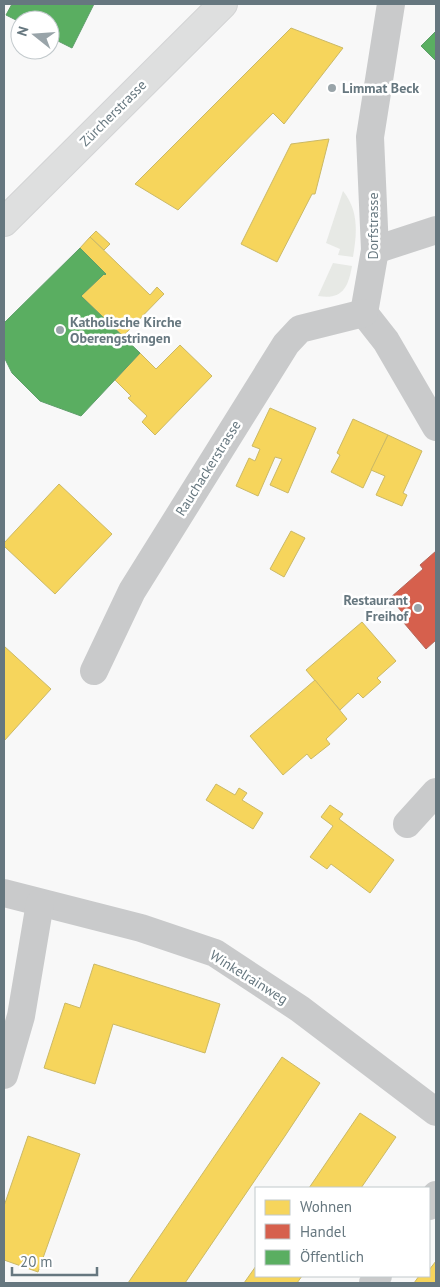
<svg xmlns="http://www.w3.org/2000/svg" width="440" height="1287" font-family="'PT Sans',sans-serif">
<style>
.green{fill:#e7e9e5}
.homes{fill:#f6d55c;stroke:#cbb966}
.shops{fill:#d6604d;stroke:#b4675c}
.public{fill:#5aae61;stroke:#5e9e6a}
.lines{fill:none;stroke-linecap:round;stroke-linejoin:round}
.major-casing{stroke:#d3d4d5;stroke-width:30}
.minor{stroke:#c9cacb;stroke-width:28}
.major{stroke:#dedfdf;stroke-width:28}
.poi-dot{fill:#99a4a9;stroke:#fff;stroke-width:2}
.labels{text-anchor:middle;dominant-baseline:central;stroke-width:5;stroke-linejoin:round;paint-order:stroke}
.poi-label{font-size:14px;font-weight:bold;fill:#66777f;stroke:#fff;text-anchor:start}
.street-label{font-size:14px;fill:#66777f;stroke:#fff}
</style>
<rect width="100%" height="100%" fill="#f8f8f8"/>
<g class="green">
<path d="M343,191c16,20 14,42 10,66l-15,-2 2,-6 -14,-6z"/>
<path d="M333,263l19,3c-4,22 -10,34 -34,30z"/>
</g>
<g class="homes">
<polygon points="291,28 343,48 284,124 273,113 178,210 135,184"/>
<polygon points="329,139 315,194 312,194 277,262 241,244 291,144"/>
<polygon points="96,231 110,244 104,250 90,237"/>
<polygon points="90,237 150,295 157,287 164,294 123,336 81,296 104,274 105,275 106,274 80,248"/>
<polygon points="180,345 212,376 155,435 142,422 147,416 128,398 131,396 115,380 140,353 156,369"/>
<polygon points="270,408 316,428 288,493 270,485 282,459 275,457 258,496 236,486 249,458 255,461 260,449 252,446"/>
<polygon points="353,419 388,435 363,488 331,472 340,455 337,453"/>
<polygon points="388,435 422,451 403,493 407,495 402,506 376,495 385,476 371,470"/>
<polygon points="59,484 112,534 55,594 4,546 4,543"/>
<polygon points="291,531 305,538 284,577 270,569"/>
<polygon points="362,622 396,661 377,678 381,682 363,698 358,693 340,710 306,670"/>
<polygon points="4,646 51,689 4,741"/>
<polygon points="315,680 347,719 326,739 330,744 311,759 307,754 283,775 250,736"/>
<polygon points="216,784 235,795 239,788 247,793 242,800 263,813 253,829 206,800"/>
<polygon points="330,805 343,814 339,819 394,860 370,893 331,864 327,869 310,857 333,826 321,817"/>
<polygon points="94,964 220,1004 205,1053 113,1024 95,1084 44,1068 65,1003 80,1008"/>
<polygon points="282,1057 320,1083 285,1136 185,1283 128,1283"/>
<polygon points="360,1113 396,1137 361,1188 309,1188"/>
<polygon points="28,1136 80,1154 38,1272 4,1260 4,1206"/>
<polygon points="436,1261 436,1283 414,1283 419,1276 429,1276 429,1270"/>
<polygon points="256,1266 256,1276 302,1276 297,1283 244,1283"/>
</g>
<polygon class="shops" points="436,551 436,640 426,649 404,623 408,619 390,598 423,569 420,565"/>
<g class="public">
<polygon points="12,4 94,4 72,48 50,37 50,20 20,20 20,22 6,15"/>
<polygon points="436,31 436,61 421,46"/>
<polygon points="80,248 106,274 105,275 104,274 81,296 140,353 81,416 40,401 12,373 4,357 4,323"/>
</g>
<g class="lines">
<defs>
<polyline id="major" points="4,222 223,4"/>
</defs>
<use href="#major" class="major-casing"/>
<g class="minor">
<polyline points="391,4 370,137 375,250 364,313 386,341 436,427"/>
<polyline points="375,250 436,230"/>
<polyline points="94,671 132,591 286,344 300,329 364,313"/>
<polyline points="407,824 436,792"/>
<polyline points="4,893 141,928 215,953 300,1009 436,1112"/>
<polyline points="4,1075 21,1016 40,903"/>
<polyline points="429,1206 436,1195"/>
<polyline points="373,1283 378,1276"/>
</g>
<use href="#major" class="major"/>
</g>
<g class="poi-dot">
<circle cx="332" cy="88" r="5"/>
<circle cx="60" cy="330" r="5"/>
<circle cx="418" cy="608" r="5"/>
</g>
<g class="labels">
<g class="poi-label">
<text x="342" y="88">Limmat Beck</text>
<text x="70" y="322">Katholische Kirche<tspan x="70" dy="16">Oberengstringen</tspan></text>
<text x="408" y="600" text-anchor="end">Restaurant<tspan x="408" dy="16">Freihof</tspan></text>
</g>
<g class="street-label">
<text transform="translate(113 113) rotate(-45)">Zürcherstrasse</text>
<text transform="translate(373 226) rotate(-90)">Dorfstrasse</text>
<text transform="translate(208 468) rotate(-58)">Rauchackerstrasse</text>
<text transform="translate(249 977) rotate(32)">Winkelrainweg</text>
</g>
</g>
<rect width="440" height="1287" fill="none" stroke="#66777f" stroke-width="10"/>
<rect x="255" y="1187" width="175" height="90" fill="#ffffff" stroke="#c2c9cc"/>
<rect x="265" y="1200" width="25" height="15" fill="#f6d55c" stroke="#c2c9cc"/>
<text x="300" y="1212" font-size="15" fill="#66777f">Wohnen</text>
<rect x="265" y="1224" width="25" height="15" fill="#d6604d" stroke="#c2c9cc"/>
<text x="300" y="1237" font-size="15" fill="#66777f">Handel</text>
<rect x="265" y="1250" width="25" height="15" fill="#5aae61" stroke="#c2c9cc"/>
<text x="300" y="1262" font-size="15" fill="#66777f">Öffentlich</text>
<g transform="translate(35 35) rotate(287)"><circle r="24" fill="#ffffff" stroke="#c2c9cc"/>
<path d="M0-4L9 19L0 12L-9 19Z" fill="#99a4a9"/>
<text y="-8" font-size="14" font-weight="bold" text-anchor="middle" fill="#66777f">N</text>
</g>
<path d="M12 1267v8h85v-8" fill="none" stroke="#66777f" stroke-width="2.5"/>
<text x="20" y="1267" font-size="15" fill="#66777f" stroke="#ffffff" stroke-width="4" paint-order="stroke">20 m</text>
</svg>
